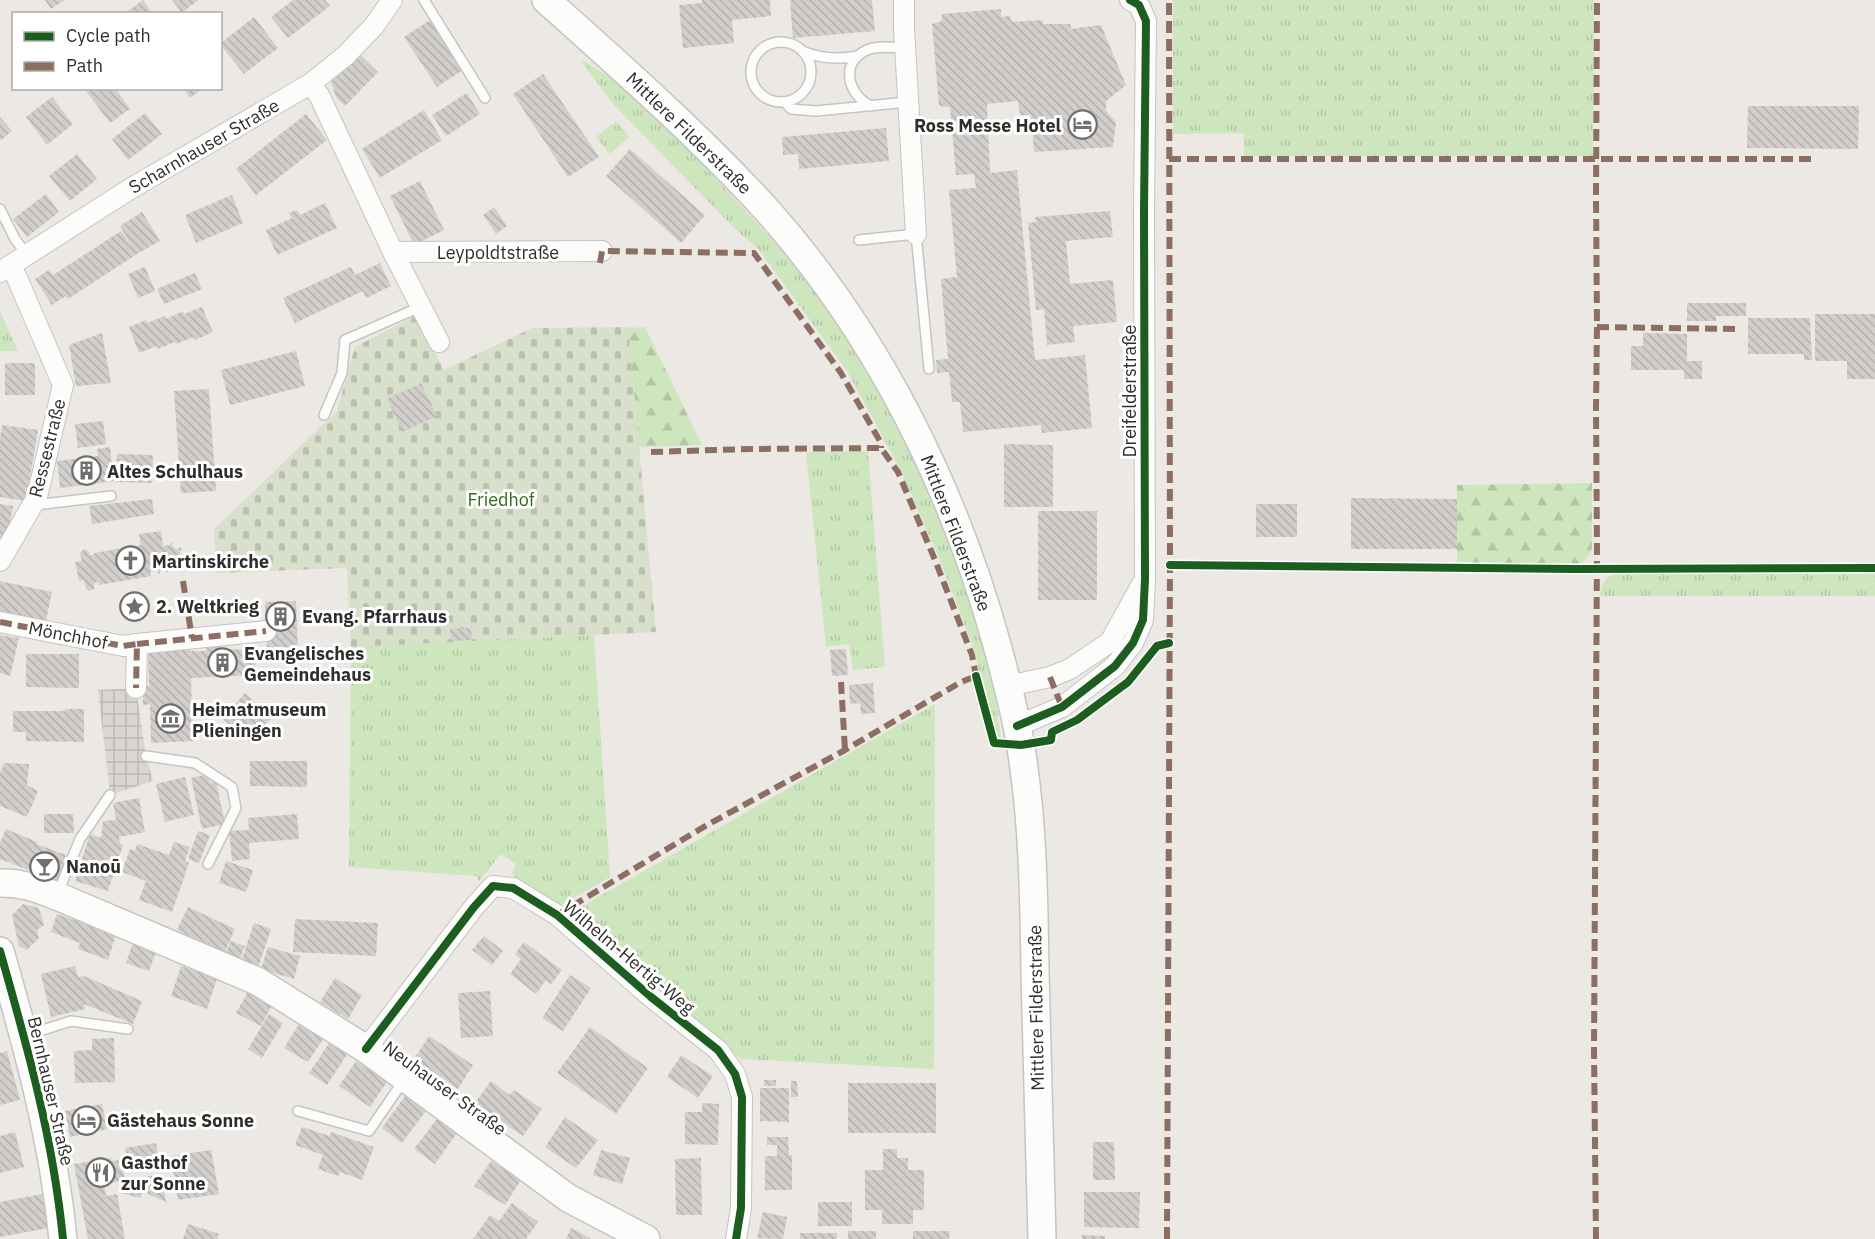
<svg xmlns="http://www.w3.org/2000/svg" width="1875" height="1239" font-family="'IBM Plex Sans',sans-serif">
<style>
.grass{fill:url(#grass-tufts)}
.forest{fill:url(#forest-firs)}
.cemetery{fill:url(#cemetery-stones)}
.plaza{fill:url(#plaza-grid)}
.building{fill:url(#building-back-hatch)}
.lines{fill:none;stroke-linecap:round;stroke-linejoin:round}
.lane-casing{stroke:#c5c4c5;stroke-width:12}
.street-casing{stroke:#c5c4c5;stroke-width:22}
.secondary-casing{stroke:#c5c4c5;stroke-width:30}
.lane{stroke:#fcfcfb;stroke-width:9}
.street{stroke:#fcfcfb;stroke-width:20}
.secondary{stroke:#fcfcfb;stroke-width:27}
.quiet{stroke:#8d6e63;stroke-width:6;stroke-dasharray:12 6;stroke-linecap:butt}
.cycleway-casing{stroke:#fff;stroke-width:11}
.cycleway{stroke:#1b5e20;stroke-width:8}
.labels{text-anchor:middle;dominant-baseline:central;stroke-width:6;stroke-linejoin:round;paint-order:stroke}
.poi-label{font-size:18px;font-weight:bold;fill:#2e2e2e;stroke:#fff;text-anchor:start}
.street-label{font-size:18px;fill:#2e2e2e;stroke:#fff}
.park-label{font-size:18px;fill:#2c6e1b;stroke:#fff}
</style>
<defs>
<pattern id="grass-tufts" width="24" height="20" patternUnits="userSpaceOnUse" patternTransform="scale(1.5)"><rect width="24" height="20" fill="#cee6be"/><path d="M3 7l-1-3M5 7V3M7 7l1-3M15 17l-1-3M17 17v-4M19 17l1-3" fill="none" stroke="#b1c6a4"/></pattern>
<pattern id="forest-firs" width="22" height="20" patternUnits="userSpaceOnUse" patternTransform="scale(1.5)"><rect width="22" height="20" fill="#cee6be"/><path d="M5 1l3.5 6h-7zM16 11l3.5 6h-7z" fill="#b1c6a4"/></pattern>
<pattern id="cemetery-stones" width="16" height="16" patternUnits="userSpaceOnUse" patternTransform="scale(1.5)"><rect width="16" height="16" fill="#d8e0cc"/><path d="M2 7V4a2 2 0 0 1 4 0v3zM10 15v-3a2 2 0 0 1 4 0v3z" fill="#bac0b0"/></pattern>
<pattern id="plaza-grid" width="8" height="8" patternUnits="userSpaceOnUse" patternTransform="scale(1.5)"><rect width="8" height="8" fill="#dad6d2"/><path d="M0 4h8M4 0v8" fill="none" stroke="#bbb8b5"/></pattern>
<pattern id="building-back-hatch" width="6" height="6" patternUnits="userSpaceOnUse" patternTransform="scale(1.5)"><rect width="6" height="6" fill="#d1cecb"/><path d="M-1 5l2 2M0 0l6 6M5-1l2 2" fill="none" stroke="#b4b1af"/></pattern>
</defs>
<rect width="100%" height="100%" fill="#ece8e4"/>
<g class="grass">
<polygon points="1173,0 1594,0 1593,156 1244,156 1244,133 1173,134"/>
<polygon points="580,59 617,81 670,130 798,267 845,325 885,393 958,561 971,602 994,689 1001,737 998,740 990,722 975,652 939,558 901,471 847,371 759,250 736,230 612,103"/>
<polygon points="616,121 629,137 610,154 596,137"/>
<polygon points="0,311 18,351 0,351"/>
<polygon points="868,451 885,667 853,670 849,644 826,647 806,452"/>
<path d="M1622,572h253v24h-275c1,-14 7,-22 22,-24z"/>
<polygon points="594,635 610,877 557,908 516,878 512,873 516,864 501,854 479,881 476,876 349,867 351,647"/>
<polygon points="935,704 934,1069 741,1059 641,985 623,952 574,911"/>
</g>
<g class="forest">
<polygon points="645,327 702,445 639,447 628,328"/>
<path d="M1592,483v65c-3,10 -8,15 -19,17l-116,-1v-79z"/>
</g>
<polygon class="cemetery" points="417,315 444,370 532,328 628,327 656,632 351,647 347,568 217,573 214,529 337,411 355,347"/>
<polygon class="plaza" points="136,688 146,756 153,781 110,795 98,690"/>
<g class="building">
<polygon points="45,0 64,0 51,9"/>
<polygon points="143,0 153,14 131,14 128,11"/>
<polygon points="172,0 198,0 182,13"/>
<polygon points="293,0 325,0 330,6 288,38 271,17"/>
<polygon points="702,0 770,0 771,16 732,20 734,43 683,48 679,5 702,3"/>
<polygon points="790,0 872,0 875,31 793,38"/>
<polygon points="1001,9 1001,17 1010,16 1012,22 1043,20 1043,24 1070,24 1071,29 1101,25 1126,85 1106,101 1106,111 1116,122 1113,147 1034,152 1031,115 1020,115 1018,101 987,104 990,173 1017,170 1035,360 1085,355 1092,428 1042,433 1041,425 963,432 960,402 952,402 949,372 937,373 936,360 948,359 941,279 957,277 949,190 976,188 974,174 956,175 950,107 939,106 932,24 942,21 942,14"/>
<polygon points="254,17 278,48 244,74 220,44"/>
<polygon points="430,20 463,70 437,87 404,37"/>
<polygon points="360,55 378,72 345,106 336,97 331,82"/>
<polygon points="543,74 599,157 568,177 513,94"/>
<polygon points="84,88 115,88 130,109 110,123"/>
<polygon points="183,88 203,88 190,98"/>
<polygon points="467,93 480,114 446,136 432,115"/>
<polygon points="52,97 73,124 47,145 26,117"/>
<polygon points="1748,106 1859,106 1858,149 1747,148"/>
<polygon points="424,110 442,140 380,178 362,149"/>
<polygon points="145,113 162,134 128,160 112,139"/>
<polygon points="306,114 327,140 256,195 236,169"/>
<polygon points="0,117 12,131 0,141"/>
<polygon points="886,128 889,161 799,169 798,154 783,155 782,137"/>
<polygon points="630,149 705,215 681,243 606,176"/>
<polygon points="77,154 97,179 70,201 49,176"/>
<polygon points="420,181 444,230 414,245 390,196"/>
<polygon points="46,194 59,212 27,237 13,219"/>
<polygon points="232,195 243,223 196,243 185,215"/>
<polygon points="325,203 337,228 277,255 266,230 292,218 289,213 297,210 300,215"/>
<polygon points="494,207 507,226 496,234 483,215"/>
<polygon points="1110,211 1113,237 1066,241 1070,284 1113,280 1117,322 1073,326 1075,342 1047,345 1044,309 1036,310 1028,223 1036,222 1035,217"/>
<polygon points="142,212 160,241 137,254 68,299 66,296 52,305 35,279 49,270 53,275 121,231 132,247 120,226"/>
<polygon points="380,263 391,286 366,298 363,291 295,323 283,298 351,267 355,275"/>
<polygon points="145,267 155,291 138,298 128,274"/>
<polygon points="195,273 202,289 164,304 157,289"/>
<polygon points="1687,303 1746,303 1746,316 1716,316 1716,321 1687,321"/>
<polygon points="202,307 213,332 195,340 194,337 176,344 175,342 158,349 157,346 139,353 129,327 146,320 147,323 165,316 166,319 183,311 184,314"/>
<polygon points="1815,314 1875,314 1875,379 1847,379 1847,361 1815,361"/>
<polygon points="1748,318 1810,318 1812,360 1804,360 1804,354 1748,354"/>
<polygon points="102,333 111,383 76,386 69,345"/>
<polygon points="1643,333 1687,334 1687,361 1702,361 1702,379 1684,379 1684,370 1631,370 1631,346 1643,346"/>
<polygon points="296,351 305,386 230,405 221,370"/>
<rect x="5" y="363" width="30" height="32"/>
<polygon points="421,383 437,416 402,432 387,399"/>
<polygon points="209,389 216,491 181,493 174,391"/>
<polygon points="103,421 106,444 78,448 75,424"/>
<polygon points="2,425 38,430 26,501 0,497 0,438"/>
<polygon points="1004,444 1053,445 1053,507 1004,507"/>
<polygon points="110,447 114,481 60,488 57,461 98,456 97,449"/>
<polygon points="117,454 153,455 152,483 116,482"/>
<polygon points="1351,498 1457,499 1457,549 1351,549"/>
<polygon points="152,499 154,514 92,524 89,506"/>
<polygon points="0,504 13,506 7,539 0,538"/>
<rect x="1256" y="504" width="41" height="33"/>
<rect x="1038" y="511" width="59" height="89"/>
<polygon points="161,531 163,546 170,545 171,542 173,543 172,546 178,550 180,547 182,549 180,551 181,559 183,561 182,562 180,561 175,566 177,569 176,570 174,568 168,569 168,572 166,572 165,570 160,571 160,573 158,574 158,571 150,572 151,576 99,585 99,582 94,583 94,589 89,591 86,589 84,580 79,581 75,562 82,561 80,553 84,549 88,551 90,555 94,555 94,553 141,545 139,534"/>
<polygon points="0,581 52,592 45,626 0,617"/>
<polygon points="296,601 298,647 267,648 265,602"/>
<polygon points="471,628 472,640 451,641 450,629"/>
<polygon points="0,635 19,638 10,676 0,673"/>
<polygon points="214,644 221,647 222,650 255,649 256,675 191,678 193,741 151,743 150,704 143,705 143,686 149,686 148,649 189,647 190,651 206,651 207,647"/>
<polygon points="846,649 848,675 832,676 830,650"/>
<polygon points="26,654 79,654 79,688 26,687"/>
<polygon points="873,683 875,713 861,714 860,703 850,704 849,685"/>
<polygon points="245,693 272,717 250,743 223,719"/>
<polygon points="65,709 84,709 84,742 26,741 26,732 13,732 13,711 65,711"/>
<polygon points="250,761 307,761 307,787 250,786"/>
<polygon points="4,763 29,764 27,785 38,791 27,817 0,806 0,773"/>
<polygon points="208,774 210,783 216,781 225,824 202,829 191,778"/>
<polygon points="185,777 194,815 165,822 156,784"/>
<polygon points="139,798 145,832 119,837 120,844 123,845 108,891 75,881 90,834 101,838 103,821 116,820 113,803"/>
<polygon points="44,814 73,814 74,833 44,833"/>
<polygon points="297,814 299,839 249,843 250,859 232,861 229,831 249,830 248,818"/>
<polygon points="6,829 37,842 37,844 66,855 57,881 0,859 0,843"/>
<polygon points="198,831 210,835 199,863 188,859"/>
<polygon points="174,842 190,847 185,861 189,863 172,912 139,900 146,881 122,872 130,849 135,851 137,844 169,855"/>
<polygon points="226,861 253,870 246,892 219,883"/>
<polygon points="23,904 39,908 44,925 37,930 39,938 27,950 19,946 12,915"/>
<polygon points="188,907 235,929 225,952 177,930"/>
<polygon points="57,914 116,934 108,960 78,949 80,943 51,932"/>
<polygon points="295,919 378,923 376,956 293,952"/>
<polygon points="254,923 271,929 258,968 241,962"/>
<polygon points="484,936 503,951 492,965 472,950"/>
<polygon points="134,940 157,949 149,971 126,963"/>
<polygon points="231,941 245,946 239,961 225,955"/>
<polygon points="524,942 562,970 551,984 546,980 536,994 510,974 521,959 515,954"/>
<polygon points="268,947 300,956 294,979 261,969"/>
<polygon points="75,966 78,977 84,976 142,1001 133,1024 84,1004 85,1009 51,1017 41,974"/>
<polygon points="181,966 217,978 207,1009 171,996"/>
<polygon points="570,975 591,988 563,1031 542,1018"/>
<polygon points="335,978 362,995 348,1019 320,1002"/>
<polygon points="490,991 493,1036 461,1038 458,993"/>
<polygon points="248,992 272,1005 261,1026 236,1013"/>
<polygon points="269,1014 283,1023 262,1058 248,1049"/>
<polygon points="301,1021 325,1036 308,1062 284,1048"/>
<polygon points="590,1027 648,1068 616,1114 557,1073"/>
<polygon points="429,1036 473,1065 458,1089 414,1059"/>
<polygon points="114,1038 115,1082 75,1083 74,1051 92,1050 92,1039"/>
<polygon points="330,1042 348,1053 327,1085 309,1073"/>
<polygon points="7,1051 20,1100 0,1105 0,1053"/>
<polygon points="681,1055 713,1076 698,1098 667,1077"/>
<polygon points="356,1061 387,1082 370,1107 339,1086"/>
<rect x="764" y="1080" width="12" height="6"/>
<polygon points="491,1081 510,1095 514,1090 542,1109 523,1136 475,1103"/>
<polygon points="791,1081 797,1081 798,1097 791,1097"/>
<rect x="848" y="1083" width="88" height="50"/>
<polygon points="760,1088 789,1088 789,1122 760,1121"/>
<polygon points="405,1096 426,1111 402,1143 382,1128"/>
<polygon points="702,1103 719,1104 718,1145 685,1144 685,1112 702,1112"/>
<polygon points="102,1104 107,1129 70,1137 65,1111"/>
<polygon points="565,1117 598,1140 576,1168 545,1147"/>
<polygon points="437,1119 457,1133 435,1164 414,1149"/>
<polygon points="302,1127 330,1136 331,1132 374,1147 362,1180 340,1172 338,1176 318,1169 323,1155 295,1145"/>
<polygon points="15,1132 24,1167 0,1173 0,1136"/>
<polygon points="767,1137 788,1137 789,1155 792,1155 792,1190 765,1190 765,1156 777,1156 777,1145 767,1145"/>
<polygon points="1093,1142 1114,1142 1115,1180 1093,1180"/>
<polygon points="156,1143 160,1167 129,1172 125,1148"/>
<polygon points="883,1149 897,1149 897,1158 908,1158 908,1170 924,1170 924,1210 913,1210 913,1224 882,1224 882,1210 865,1210 865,1170 883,1170"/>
<polygon points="211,1150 219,1194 178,1200 171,1156"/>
<polygon points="601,1150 630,1158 622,1184 593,1175"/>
<polygon points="111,1158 112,1161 122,1160 125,1180 104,1184 106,1196 117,1194 125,1239 88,1239 74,1164"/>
<polygon points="701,1158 702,1215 676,1215 675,1159"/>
<polygon points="491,1161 521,1180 505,1205 474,1186"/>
<polygon points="161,1174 166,1202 142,1191 141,1198 120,1193 122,1180 141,1184 140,1178"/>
<polygon points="1084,1192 1140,1192 1139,1228 1084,1227"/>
<polygon points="42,1194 48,1228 0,1237 0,1202"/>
<rect x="818" y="1202" width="34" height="24"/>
<polygon points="512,1203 538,1222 526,1239 473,1239 490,1215 499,1221"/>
<polygon points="763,1212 787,1217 783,1239 757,1238"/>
<polygon points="188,1224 219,1234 217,1239 183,1239"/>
<polygon points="571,1228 583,1234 591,1239 566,1239"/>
<rect x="848" y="1231" width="28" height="8"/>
<polygon points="913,1231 950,1231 949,1239 913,1239"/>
<rect x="800" y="1233" width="37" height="6"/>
<polygon points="1082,1235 1105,1236 1105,1239 1082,1239"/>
</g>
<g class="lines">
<defs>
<g id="lane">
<polyline points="424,0 485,98"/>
<circle cx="781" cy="72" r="30"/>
<path d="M802,51c19,8 36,9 56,5"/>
<polyline points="785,102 791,109 816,111 908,102"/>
<path d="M871,106c-23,-11 -32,-43 -4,-56 11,-5 26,-2 38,-2"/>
<polyline points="0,209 15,239 27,255"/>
<polyline points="859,240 916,234 929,369"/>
<polyline points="324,415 342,373 345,340 420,307"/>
<polyline points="35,505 111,496"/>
<polyline points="146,756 195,763 232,787 236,808 208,864"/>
<polyline points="58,893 80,839 110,795"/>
<polyline points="27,1035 71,1021 128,1029"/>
<polyline points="298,1111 369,1131 404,1080"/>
</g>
<g id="street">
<polyline points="904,0 904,29 916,234"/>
<polyline points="310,84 319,95 393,252 439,342"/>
<polyline points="393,252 602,251"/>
<polyline points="0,272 130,189 310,84 345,56 374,26 392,0"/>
<polyline points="0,561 37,497 63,385 17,278 10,266"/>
<polyline points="0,622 123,646 137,644 136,688"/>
<polyline points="137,644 266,631"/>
<polyline points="1008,686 1050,677 1070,669 1110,642 1142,584"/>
<polyline points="1017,726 1062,707 1115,666 1133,643 1143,620 1145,579 1144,211 1146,21 1139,5 1130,0"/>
<polyline points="366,1049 474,907 493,886 513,888 557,915 651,997 718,1050 735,1074 742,1097 741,1208 736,1239"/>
</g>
<g id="secondary">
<path d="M546,0c75,67 151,134 219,208 113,126 190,282 234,444 8,31 17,63 22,96 12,73 13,150 14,224 3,89 5,178 7,267"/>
<path d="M0,883c21,-1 38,6 57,13l200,85 109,68 202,149 78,41"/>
<path d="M0,951c28,98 53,187 63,288"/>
</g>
</defs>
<use href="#lane" class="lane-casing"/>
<use href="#street" class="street-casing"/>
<use href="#secondary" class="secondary-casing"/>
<use href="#lane" class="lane"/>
<use href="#street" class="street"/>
<use href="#secondary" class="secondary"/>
<g class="quiet">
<polyline points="1169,159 1815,159"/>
<polyline points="600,263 602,251 754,253 841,373 881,443 881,448"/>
<polyline points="1597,327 1740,329"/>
<polyline points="651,452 750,449 881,448 898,472 935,560 972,655 977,681"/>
<polyline points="183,581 192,638"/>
<polyline points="0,622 123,646 137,644 136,688"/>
<polyline points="137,644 266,631"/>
<polyline points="1050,677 1063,710"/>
<polyline points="841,682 845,750"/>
<polyline points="557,915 707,825 845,750 961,682 976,676"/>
<polyline points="1167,1239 1170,565 1169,0"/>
<polyline points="1596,1239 1594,1048 1597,551 1596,408 1597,327 1596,196 1597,0"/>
</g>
<defs>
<g id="cycleway">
<polyline points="1170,565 1576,569 1875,568"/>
<polyline points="976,676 994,743 1021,745 1051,740 1052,732 1077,720 1128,682 1157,646 1169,643"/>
<polyline points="1017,726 1062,707 1115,666 1133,643 1143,620 1145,579 1144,211 1146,21 1139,5 1130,0"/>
<path d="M0,951c28,98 53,187 63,288"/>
<polyline points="366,1049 474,907 493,886 513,888 557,915 651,997 718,1050 735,1074 742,1097 741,1208 736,1239"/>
</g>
</defs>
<use href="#cycleway" class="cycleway-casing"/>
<use href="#cycleway" class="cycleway"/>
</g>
<defs>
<symbol id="hotel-ring" viewBox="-11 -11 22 22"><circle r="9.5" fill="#fff" stroke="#706f6e" stroke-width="1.5"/><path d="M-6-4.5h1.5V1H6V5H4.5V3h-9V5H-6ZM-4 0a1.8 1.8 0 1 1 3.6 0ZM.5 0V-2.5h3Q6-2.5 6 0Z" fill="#706f6e"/></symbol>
<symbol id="building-ring" viewBox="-11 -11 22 22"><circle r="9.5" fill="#fff" stroke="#706f6e" stroke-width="1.5"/><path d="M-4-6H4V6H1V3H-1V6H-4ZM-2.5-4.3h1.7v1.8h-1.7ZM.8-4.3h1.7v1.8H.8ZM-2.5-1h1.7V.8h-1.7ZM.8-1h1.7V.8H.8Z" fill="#706f6e"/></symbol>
<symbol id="church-ring" viewBox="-11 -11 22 22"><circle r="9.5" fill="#fff" stroke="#706f6e" stroke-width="1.5"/><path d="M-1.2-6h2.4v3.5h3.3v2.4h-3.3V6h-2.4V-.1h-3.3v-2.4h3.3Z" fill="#706f6e"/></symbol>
<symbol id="sight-ring" viewBox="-11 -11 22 22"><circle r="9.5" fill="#fff" stroke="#706f6e" stroke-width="1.5"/><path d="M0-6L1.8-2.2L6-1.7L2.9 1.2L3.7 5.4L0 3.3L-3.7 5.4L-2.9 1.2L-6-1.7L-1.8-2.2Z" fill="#706f6e"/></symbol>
<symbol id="museum-ring" viewBox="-11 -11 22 22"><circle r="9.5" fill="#fff" stroke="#706f6e" stroke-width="1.5"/><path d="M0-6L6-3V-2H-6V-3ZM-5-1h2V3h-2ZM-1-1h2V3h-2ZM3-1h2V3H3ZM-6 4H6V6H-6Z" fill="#706f6e"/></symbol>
<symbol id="bar-ring" viewBox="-11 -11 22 22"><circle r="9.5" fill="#fff" stroke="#706f6e" stroke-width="1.5"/><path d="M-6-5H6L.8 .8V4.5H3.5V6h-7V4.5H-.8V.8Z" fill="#706f6e"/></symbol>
<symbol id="restaurant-ring" viewBox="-11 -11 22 22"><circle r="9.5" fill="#fff" stroke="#706f6e" stroke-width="1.5"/><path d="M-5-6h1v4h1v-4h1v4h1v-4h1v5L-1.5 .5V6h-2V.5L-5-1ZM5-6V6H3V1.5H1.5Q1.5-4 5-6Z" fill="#706f6e"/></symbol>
</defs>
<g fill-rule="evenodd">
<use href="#hotel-ring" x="1066" y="108" width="33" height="33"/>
<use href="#building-ring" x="70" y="454" width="33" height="33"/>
<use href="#church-ring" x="114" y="544" width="33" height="33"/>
<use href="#sight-ring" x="118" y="590" width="33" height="33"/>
<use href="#building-ring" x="264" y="600" width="33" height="33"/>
<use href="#building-ring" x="206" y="646" width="33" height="33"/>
<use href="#museum-ring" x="154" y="702" width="33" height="33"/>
<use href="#bar-ring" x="28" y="850" width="33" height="33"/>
<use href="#hotel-ring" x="70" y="1104" width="33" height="33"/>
<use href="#restaurant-ring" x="84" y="1156" width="33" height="33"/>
</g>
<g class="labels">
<g class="poi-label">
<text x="1061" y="125" text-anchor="end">Ross Messe Hotel</text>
<text x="107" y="471">Altes Schulhaus</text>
<text x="152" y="561">Martinskirche</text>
<text x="156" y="606">2. Weltkrieg</text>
<text x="302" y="616">Evang. Pfarrhaus</text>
<text x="244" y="653">Evangelisches<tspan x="244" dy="21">Gemeindehaus</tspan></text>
<text x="192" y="709">Heimatmuseum<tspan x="192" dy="21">Plieningen</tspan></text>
<text x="66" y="866">Nanoū</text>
<text x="107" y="1120">Gästehaus Sonne</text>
<text x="121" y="1162">Gasthof<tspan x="121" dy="21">zur Sonne</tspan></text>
</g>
<g class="street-label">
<text transform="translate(689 133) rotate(44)">Mittlere Filderstraße</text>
<text transform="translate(204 146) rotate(-30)">Scharnhauser Straße</text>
<text x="498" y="252">Leypoldtstraße</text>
<text transform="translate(1129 391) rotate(-90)">Dreifelderstraße</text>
<text transform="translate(47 448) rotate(-76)">Ressestraße</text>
<text transform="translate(956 533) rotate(69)">Mittlere Filderstraße</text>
<text transform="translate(68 635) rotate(11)">Mönchhof</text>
<text transform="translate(629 957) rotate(40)">Wilhelm-Hertig-Weg</text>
<text transform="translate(1036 1008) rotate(-91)">Mittlere Filderstraße</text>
<text transform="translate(445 1088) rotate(36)">Neuhauser Straße</text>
<text transform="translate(51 1091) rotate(77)">Bernhauser Straße</text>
</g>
<g class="park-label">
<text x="501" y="499">Friedhof</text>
</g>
</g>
<rect x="12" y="12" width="210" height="78" fill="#ffffff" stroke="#ababab" stroke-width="1.5"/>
<rect x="24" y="32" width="30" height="9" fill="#1b5e20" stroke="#ababab" stroke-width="1.5"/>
<text x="66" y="42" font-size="18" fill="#2e2e2e">Cycle path</text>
<rect x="24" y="62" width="30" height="9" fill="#8d6e63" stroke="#ababab" stroke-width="1.5"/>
<text x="66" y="72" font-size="18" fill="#2e2e2e">Path</text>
</svg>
